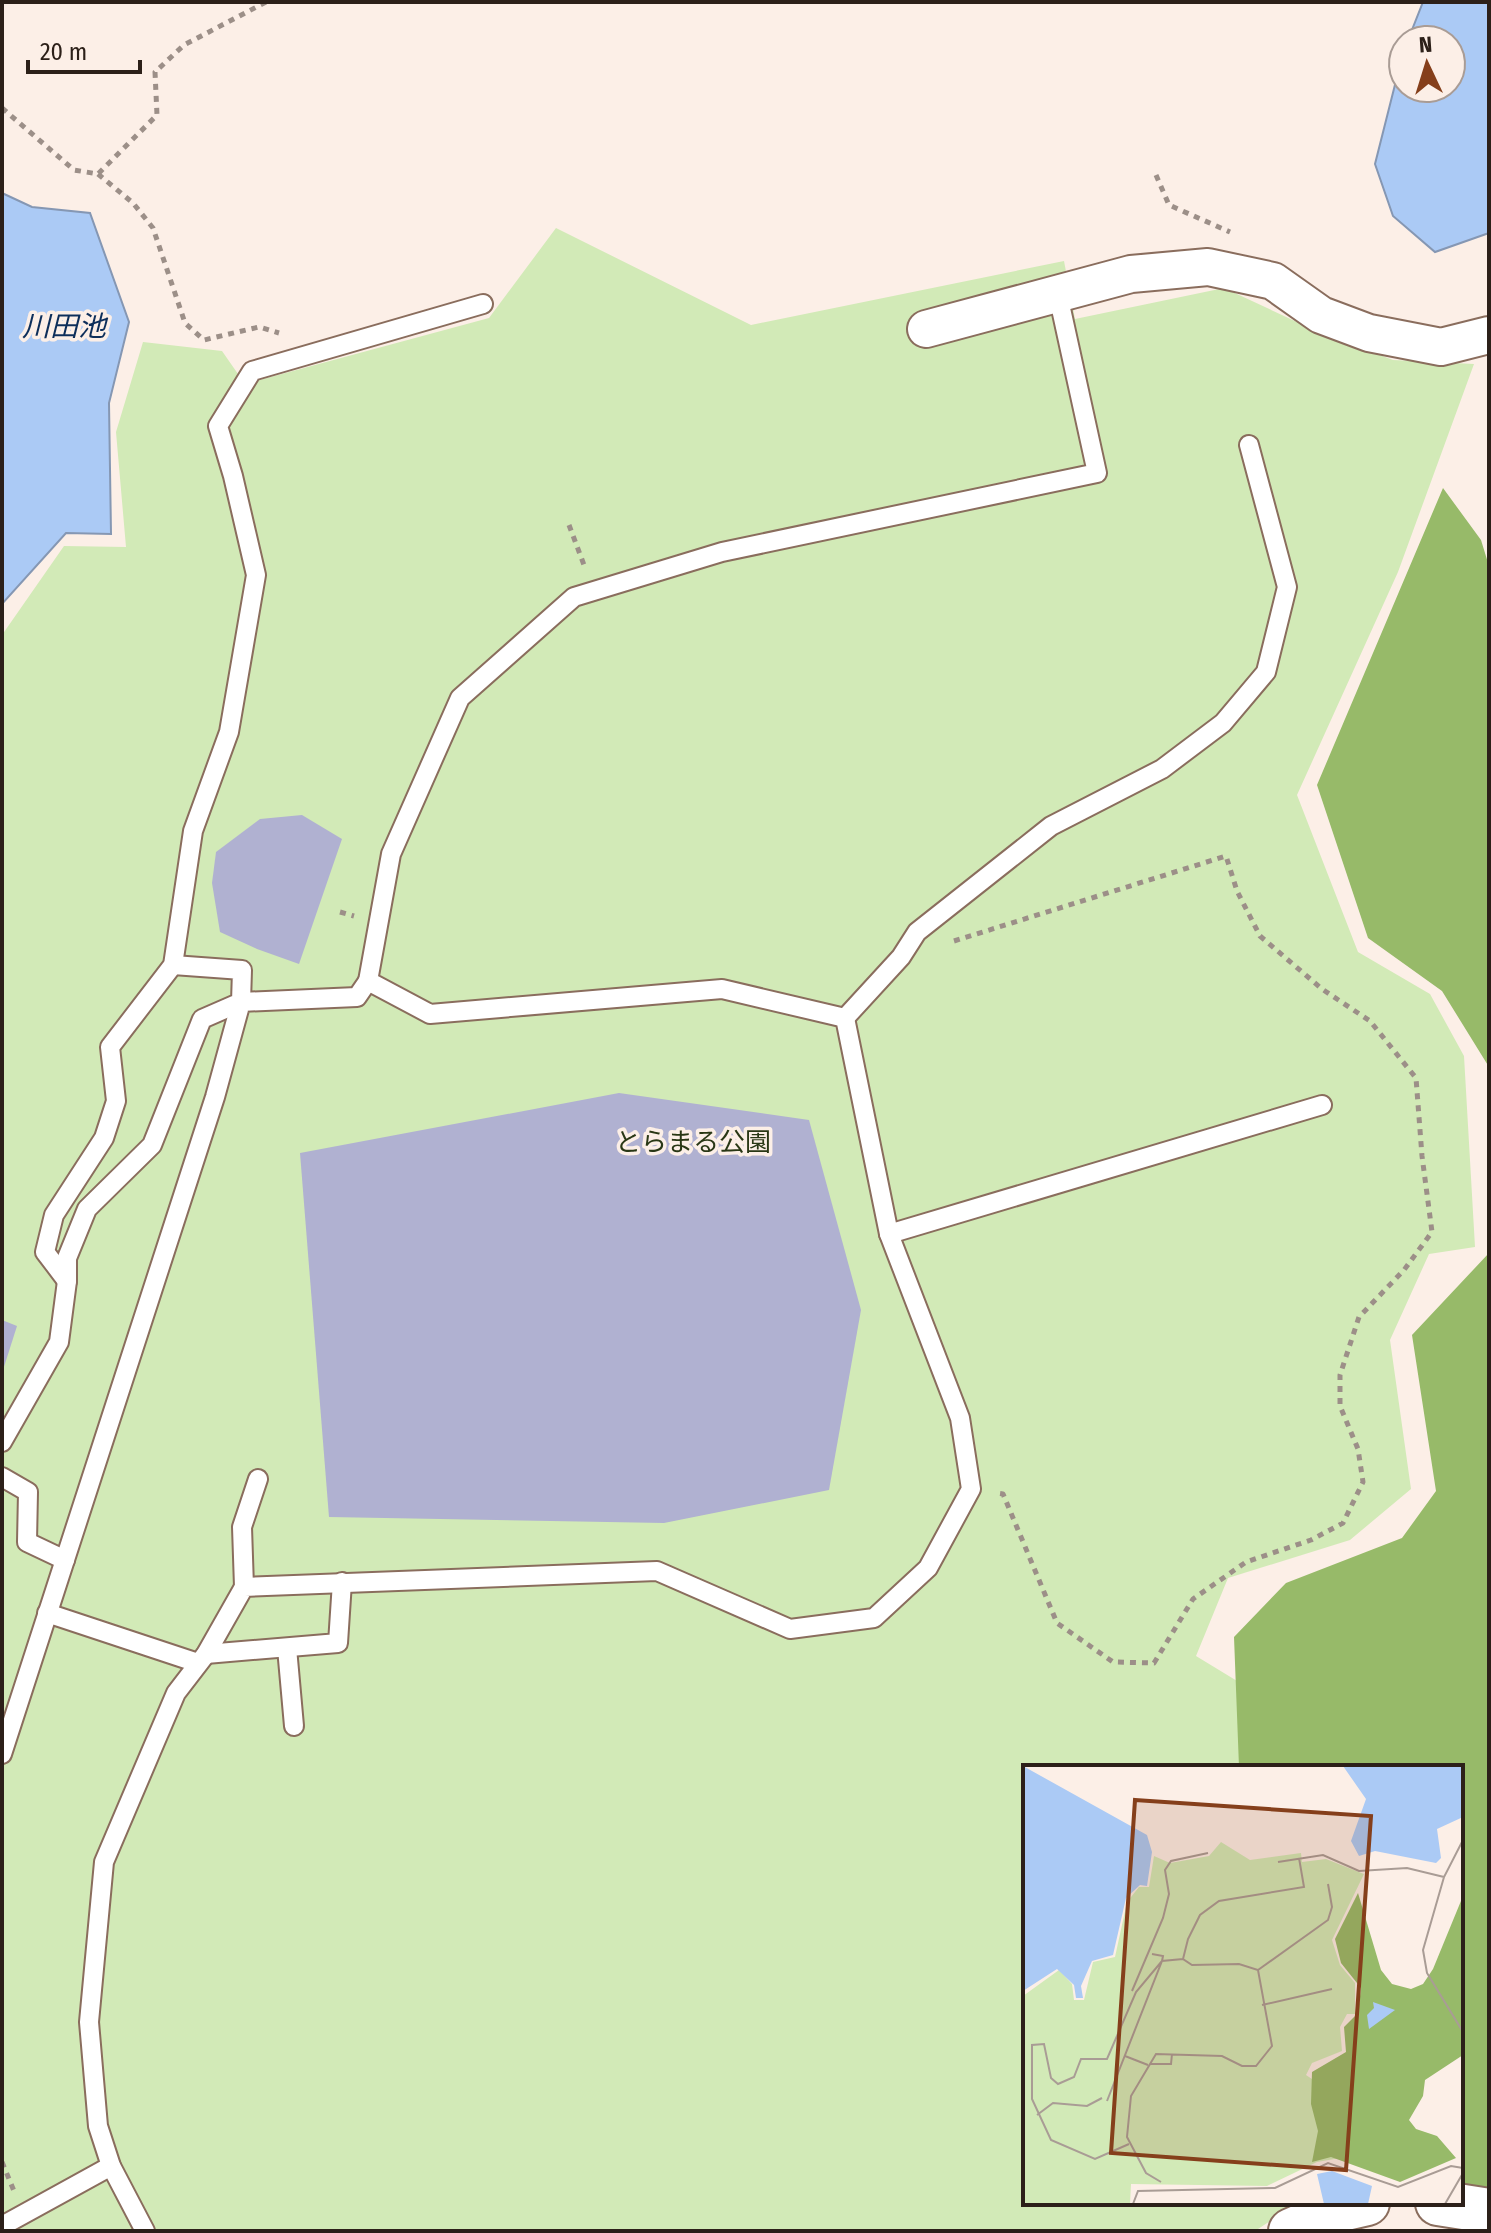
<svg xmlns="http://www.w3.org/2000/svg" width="1491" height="2233" font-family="'Fira Sans Condensed','Noto Sans JP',sans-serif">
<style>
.green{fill:#d2eab7}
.forest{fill:#97ba69}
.water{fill:#abcaf5;stroke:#8597b3;stroke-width:2}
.building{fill:#b0b1d1}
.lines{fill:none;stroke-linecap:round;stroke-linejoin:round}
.lane-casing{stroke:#8a6d5d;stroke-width:22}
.street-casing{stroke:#8a6d5d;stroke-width:40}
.secondary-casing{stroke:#8a6d5d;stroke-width:48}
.path{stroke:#9c8f88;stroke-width:5;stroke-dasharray:6 6;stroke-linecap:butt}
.lane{stroke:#fff;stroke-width:18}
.street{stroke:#fff;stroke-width:36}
.secondary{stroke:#fff;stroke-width:44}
.labels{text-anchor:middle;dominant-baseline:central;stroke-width:7;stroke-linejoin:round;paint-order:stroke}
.park-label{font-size:26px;fill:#293715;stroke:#fcefe7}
.water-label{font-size:28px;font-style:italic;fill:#0d2e5a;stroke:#fcefe7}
.inset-road{fill:none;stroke:#a99c95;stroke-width:2}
.view{fill:#853f1b;fill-opacity:0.15;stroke:#853f1b;stroke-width:4}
.inset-edge{fill:none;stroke:#2c2019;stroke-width:4}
</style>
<rect width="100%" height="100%" fill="#fcefe7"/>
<polygon class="green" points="556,228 751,325 1064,261 1075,319 1224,288 1312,329 1393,360 1474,364 1398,572 1297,795 1358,952 1430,994 1464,1056 1475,1247 1429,1254 1390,1340 1411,1489 1350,1540 1228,1578 1196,1656 1311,1726 1359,1767 1025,1767 1025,2203 1297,2203 1255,2231 2,2231 2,635 64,546 126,547 116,432 143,342 222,351 245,384 489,318"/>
<g class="forest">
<polygon points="1443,488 1481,540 1489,566 1489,1067 1442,991 1368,938 1317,785"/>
<polygon points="1489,1253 1489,2191 1461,2183 1461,1767 1239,1767 1234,1637 1286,1583 1402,1538 1436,1491 1412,1335"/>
</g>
<g class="water">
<polygon points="1423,2 1489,2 1489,233 1435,252 1393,216 1375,164 1403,53 1403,88 1451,88 1451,40 1408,40"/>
<polygon points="2,193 32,207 90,213 129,322 109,403 111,534 66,533 2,604"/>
</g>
<g class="building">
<polygon points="302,815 342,839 299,964 257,949 220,932 212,883 216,852 260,819"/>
<polygon points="619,1093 809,1120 861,1310 829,1490 664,1523 329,1517 300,1153"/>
<polygon points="2,1320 17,1326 3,1370 2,1370"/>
</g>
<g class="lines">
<defs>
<g id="lane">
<polyline points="845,1018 901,957 917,932 1051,826 1162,769 1223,723 1266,672 1287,587 1249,445"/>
<polyline points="889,1234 1322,1105"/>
<polyline points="67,1281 45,1252 54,1215 104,1138 116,1101 110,1047 173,965 193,831 229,732 256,575 233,476 218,426 252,371 483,304"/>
<polyline points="2,1442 59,1342 67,1281 67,1258 87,1209 152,1145 202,1019 241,1002 242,970 173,965"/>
<polyline points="2,1477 28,1492 27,1542 65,1560"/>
<polyline points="244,1587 242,1527 258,1479"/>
<polyline points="47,1613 198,1663"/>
<polyline points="287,1648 294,1726"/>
<polyline points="206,1654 338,1643 342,1582"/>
<polyline points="2,1754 215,1097 241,1002 357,997 368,981"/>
<polyline points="2,2226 111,2166"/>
<polyline points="145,2231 111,2166 98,2126 89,2022 104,1862 176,1693 206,1654 244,1587 657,1571 790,1629 874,1618 928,1568 971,1489 960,1418 889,1234 845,1018 722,989 430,1014 368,981 391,854 460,698 574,597 722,552 1097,473 1058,295"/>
</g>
<polyline id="street" points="926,329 1131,274 1208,267 1273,281 1321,315 1369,333 1441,347 1489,335"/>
<g id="secondary">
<polyline points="1438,2203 1489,2211"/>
<polyline points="1291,2231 1341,2209 1367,2203"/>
</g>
</defs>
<use href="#lane" class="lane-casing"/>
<use href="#street" class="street-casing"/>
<use href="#secondary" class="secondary-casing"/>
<g class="path">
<polyline points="2,108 74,170 98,174 157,115 155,72 184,45 266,2"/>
<polyline points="98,174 133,203 153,228 185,323 204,340 259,327 279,333"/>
<polyline points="1156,175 1169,205 1230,232"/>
<polyline points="569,525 584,565"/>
<polyline points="340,912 354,916"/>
<polyline points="954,941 1226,856 1237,891 1260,936 1322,989 1370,1021 1416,1078 1422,1156 1432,1232 1404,1270 1359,1317 1340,1375 1340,1406 1358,1449 1363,1482 1343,1523 1311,1540 1246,1562 1193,1599 1154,1663 1113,1662 1057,1623 1003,1494 996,1493"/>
<polyline points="2,2162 14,2191"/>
</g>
<use href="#lane" class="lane"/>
<use href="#street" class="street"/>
<use href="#secondary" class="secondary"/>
</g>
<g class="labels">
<g class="park-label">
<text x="693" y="1142">とらまる公園</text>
</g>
<g class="water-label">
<text x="64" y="326">川田池</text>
</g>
</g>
<g transform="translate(1023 1765)">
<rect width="440" height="440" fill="#fcefe7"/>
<path d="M198,77l29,18 51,-7 1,9 24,-3 38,15 -32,66 8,25 15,18v31h-8l-7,13 2,24 -30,12 -6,12 18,12 16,71 -23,4 -50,24 -136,-2 -1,20h-107v-208l36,-26 13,14 2,16h10l9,-38 22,-5 12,-55 12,-15h10l5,-31 16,7 39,-7z" fill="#d2eab7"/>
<path d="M335,128l23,77 11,14 19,5 12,-5 10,-15 30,-73v159l-38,25 -2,16 -14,24 7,9 21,7 19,22 -56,24 -69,-25 -19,5 6,-31 -7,-27 1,-32 34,-20 -2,-25 14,-14 3,-25 -20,-25 -6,-24z" fill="#97ba69"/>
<path d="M0,1l124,69 5,17 -5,34 -7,-1 -14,13 -13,57 -21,6 -11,25 2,12h-7l-2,-13 -17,-16 -34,22zM320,1h120v51l-26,12 4,29 -5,5 -61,-12 -16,5 -8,-15 15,-42zM350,237l22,8 -26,19 -2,-14 7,-7zM309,406l40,15 -4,18h-44l-7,-30z" fill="#abcaf5"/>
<path class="inset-road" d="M440,75l-19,37 -21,73 4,23 36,59M255,97l45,-7 36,16 48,-3 37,9M235,205l70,-50 4,-13 -4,-23M109,226l31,-73 6,-24 -4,-24 6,-9 37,-8M239,240l70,-16M102,291l23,9M127,299h21l1,-10M84,336l55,-140 21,-2M14,350l16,-12 34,3 15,-8M106,379l-34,15 -44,-19 -19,-41v-54l12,-1 7,34 7,6 16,-7 7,-18h26l29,-67 26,-31 1,-5 -11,-2M138,417l-15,-9 -19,-36 4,-41 25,-42 66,2 20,10h14l16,-20 -14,-76 -19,-6 -47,1 -9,-6 5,-20 12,-24 19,-14 85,-14 -5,-29M110,439l5,-13 137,-3 53,-25 70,24 53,-21 12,2M422,439l18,-31"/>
<path class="view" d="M112,35l236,16 -25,354 -235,-17z"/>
<rect width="440" height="440" class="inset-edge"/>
</g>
<rect width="1491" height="2233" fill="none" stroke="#2c2019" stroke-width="8"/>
<g transform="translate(1427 64) rotate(356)"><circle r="38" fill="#fcefe7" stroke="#a99c95" stroke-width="2"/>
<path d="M0-6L14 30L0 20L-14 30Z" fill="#853f1b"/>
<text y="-12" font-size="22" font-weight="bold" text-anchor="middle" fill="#2c2019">N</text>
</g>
<path d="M28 60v12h112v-12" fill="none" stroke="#2c2019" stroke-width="4"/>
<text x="40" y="60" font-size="24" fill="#2c2019" stroke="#fcefe7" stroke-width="6" paint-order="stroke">20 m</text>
</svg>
